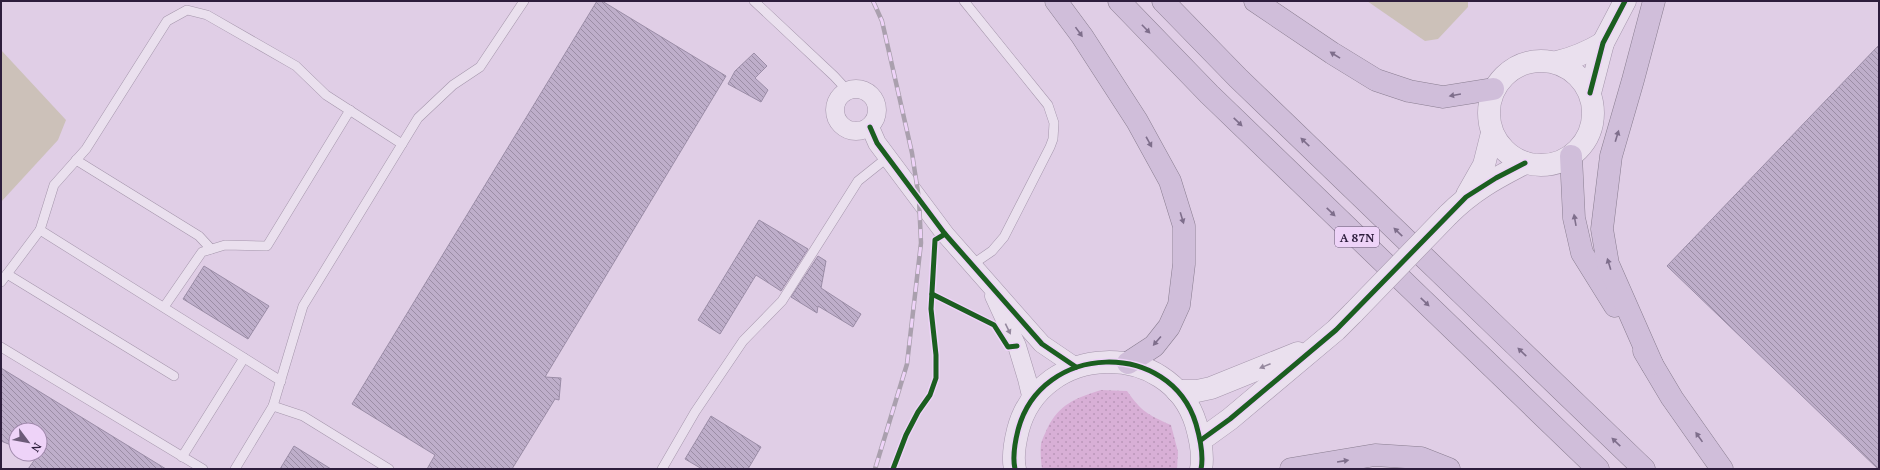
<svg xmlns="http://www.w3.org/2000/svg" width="1880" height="470" font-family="'PT Serif',serif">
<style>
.grass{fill:url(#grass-dots)}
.water{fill:#ccc1b9}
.building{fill:url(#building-back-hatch);stroke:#9b8da7}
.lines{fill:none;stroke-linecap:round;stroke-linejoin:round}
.service-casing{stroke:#a596ac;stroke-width:10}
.minor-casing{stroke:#a596ac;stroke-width:19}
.tertiary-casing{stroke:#a596ac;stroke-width:23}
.motorway-casing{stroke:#8a7e91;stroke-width:23}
.service{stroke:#eae0ee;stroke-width:9}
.minor{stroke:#eae0ee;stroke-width:18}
.tertiary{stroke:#eae0ee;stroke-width:22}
.motorway{stroke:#d0beda;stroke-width:22}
.rail-casing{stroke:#aaa0ae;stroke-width:4.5}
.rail{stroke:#eed3f8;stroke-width:3;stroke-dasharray:9;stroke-linecap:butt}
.tertiary-bridge-casing{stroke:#a596ac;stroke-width:23;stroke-linecap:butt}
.tertiary-bridge{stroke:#eae0ee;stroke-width:22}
.cycleway-casing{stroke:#eed3f8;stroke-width:8}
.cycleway{stroke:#1b5e20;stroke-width:5}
.oneway{fill:#7e6e8b}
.oneway2{fill:#95889e}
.labels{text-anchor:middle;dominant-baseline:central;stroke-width:3;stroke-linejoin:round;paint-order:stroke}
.shield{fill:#eed3f8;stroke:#675474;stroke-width:1}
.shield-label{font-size:12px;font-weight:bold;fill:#2d1d3c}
</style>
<defs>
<pattern id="grass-dots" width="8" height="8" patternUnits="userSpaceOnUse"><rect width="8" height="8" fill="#d8afd6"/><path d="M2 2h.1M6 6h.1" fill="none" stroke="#ba96b9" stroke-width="1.8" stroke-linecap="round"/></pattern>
<pattern id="building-back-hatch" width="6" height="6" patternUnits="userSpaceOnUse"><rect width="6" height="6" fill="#beaeca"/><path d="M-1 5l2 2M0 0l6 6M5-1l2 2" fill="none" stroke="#9b8da5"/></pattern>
</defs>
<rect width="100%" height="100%" fill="#e0cee6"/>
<path class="grass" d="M1101,390l26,1c14,20 21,24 44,34l7,27 -1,17h-135c-1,-8 -2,-17 -1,-25 1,-5 4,-10 6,-15 12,-25 29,-31 54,-39z"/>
<g class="water">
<polygon points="1367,1 1468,1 1468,7 1438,39 1425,41"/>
<polygon points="1,50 66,120 58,140 1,202"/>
</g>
<g class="building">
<polygon points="597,1 602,1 726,76 545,377 561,378 559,400 555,399 512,469 427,469 435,455 352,404"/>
<polygon points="1879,45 1879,469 1878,469 1667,266"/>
<polygon points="754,53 767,66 755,78 768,90 761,102 728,84 735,71"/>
<polygon points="759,220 808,249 781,291 756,275 720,334 698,320"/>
<polygon points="818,256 826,261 821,288 861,314 853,327 818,306 817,313 791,297"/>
<polygon points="204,266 269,306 248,339 183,299"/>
<polygon points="1,368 166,469 28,469 38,455 35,454 40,454 40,430 16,430 16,447 1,441"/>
<polygon points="711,416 761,447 748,469 702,469 685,459"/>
<polygon points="294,446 331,469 280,469"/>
</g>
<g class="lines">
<defs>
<g id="service">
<polyline points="754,1 834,76 847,90"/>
<polyline points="964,1 1048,105 1054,123 1053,139 1050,147 1004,237 992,251 973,264"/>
<polyline points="76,160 199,236 211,249"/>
<polyline points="40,230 54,185 86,149 167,21 187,10 207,15 296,66 326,95 402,144"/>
<polyline points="7,274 174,376"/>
<polyline points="1,282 40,230 281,381"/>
<polyline points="164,307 202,252 225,245 267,246 350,110"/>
<polyline points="1,347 203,469"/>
<polyline points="273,406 303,416 389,469"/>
<polyline points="182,457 244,358"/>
<polyline points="235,469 273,406 303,306 418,118 453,85 480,67 524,1"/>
<polyline points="662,469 695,412 743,341 782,301 858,181 888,157"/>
</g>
<g id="minor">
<circle cx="856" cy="110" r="21"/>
<polyline points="870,127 877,143 945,234 1042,344 1076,367"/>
<polyline points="994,296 1017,346 1027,379 1032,400"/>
</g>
<g id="tertiary">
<circle cx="1541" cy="113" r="52"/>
<path d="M1557,62c17,-4 31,-10 46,-19"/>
<polyline points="1590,93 1603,43 1625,1"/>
<polyline points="1467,195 1484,165 1492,133"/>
<path d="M1448,215c24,-24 46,-36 77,-52"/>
<polyline points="1177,391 1197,391 1211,388 1298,353"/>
<polyline points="1201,440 1230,419 1336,330 1354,312"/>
<path d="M1015,469c-3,-13 0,-27 3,-39 23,-88 152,-91 178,-6 4,14 8,31 5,45"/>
</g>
<g id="motorway">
<polyline points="1056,1 1082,36 1137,121 1170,181 1184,226 1184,264 1179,305 1169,327 1154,346 1128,363"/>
<polyline points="1119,1 1209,94 1598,469"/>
<polyline points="1163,1 1238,78 1644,469"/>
<polyline points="1255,1 1332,53 1376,80 1409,91 1443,97 1493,89"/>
<polyline points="1571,156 1574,218 1582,253 1615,306"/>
<polyline points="1644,351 1672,398 1722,469"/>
<polyline points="1652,364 1608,264 1602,229 1611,156 1633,80 1654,1"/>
<polyline points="1291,469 1375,455 1421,458 1449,469"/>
</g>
</defs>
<use href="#service" class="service-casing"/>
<use href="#minor" class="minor-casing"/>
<use href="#tertiary" class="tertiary-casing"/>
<use href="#motorway" class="motorway-casing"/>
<use href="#service" class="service"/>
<use href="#minor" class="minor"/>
<use href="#tertiary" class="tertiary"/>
<use href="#motorway" class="motorway"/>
<defs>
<polyline id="rail" points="873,1 882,21 912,153 919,199 921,243 907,364 875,469"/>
</defs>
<use href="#rail" class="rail-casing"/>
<use href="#rail" class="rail"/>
<defs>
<polyline id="tertiary-bridge" points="1354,312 1448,215"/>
</defs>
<use href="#tertiary-bridge" class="tertiary-bridge-casing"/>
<use href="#tertiary-bridge" class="tertiary-bridge"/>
<defs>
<g id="cycleway">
<polyline points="1590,93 1603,43 1625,1"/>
<polyline points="870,127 877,143 945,234 1042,344 1076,367"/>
<polyline points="932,294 994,325 1008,347 1017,346"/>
<polyline points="1201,440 1230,419 1336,330 1466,197 1496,178 1525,163"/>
<polyline points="893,469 906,435 918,412 930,395 936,378 936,355 931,309 935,240 945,234"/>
<path d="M1015,469c-3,-13 0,-27 3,-39 23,-88 152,-91 178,-6 4,14 8,31 5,45"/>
</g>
</defs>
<use href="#cycleway" class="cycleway-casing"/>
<use href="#cycleway" class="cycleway"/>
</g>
<defs><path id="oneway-solid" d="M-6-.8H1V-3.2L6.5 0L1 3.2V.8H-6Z"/></defs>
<g class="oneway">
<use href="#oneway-solid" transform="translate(1146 29) rotate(46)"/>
<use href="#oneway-solid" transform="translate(1079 32) rotate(54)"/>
<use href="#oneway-solid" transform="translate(1335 55) rotate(-148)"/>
<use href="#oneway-solid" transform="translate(1455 95) rotate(170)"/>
<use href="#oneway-solid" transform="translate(1238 122) rotate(44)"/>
<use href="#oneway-solid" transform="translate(1617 136) rotate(-73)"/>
<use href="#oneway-solid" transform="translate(1149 142) rotate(61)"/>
<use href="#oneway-solid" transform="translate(1305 142) rotate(-136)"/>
<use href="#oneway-solid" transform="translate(1331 212) rotate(44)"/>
<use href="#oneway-solid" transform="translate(1182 218) rotate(73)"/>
<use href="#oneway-solid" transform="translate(1575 220) rotate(-100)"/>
<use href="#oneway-solid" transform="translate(1398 232) rotate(-136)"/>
<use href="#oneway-solid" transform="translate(1609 264) rotate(-107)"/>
<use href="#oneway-solid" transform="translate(1425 302) rotate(44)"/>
<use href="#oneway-solid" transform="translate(1157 341) rotate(131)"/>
<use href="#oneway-solid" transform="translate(1522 352) rotate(-136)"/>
<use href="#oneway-solid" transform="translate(1699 437) rotate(-125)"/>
<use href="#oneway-solid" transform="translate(1616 442) rotate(-136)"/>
<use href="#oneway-solid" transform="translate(1343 461) rotate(-9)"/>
</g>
<g class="oneway2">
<use href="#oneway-solid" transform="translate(1008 329) rotate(64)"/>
<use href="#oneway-solid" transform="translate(1265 366) rotate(158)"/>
</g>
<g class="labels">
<rect class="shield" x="1335" y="227" width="44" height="20" rx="3"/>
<g class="shield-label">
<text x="1357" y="237">A 87N</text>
</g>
</g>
<rect width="1880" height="470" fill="none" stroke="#2d1d3c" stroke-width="4"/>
<g transform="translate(28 442) rotate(122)"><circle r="19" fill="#eed3f8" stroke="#a18aad"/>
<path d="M0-3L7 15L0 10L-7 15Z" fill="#6c5b78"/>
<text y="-6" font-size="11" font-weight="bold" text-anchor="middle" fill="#2d1d3c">N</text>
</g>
</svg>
